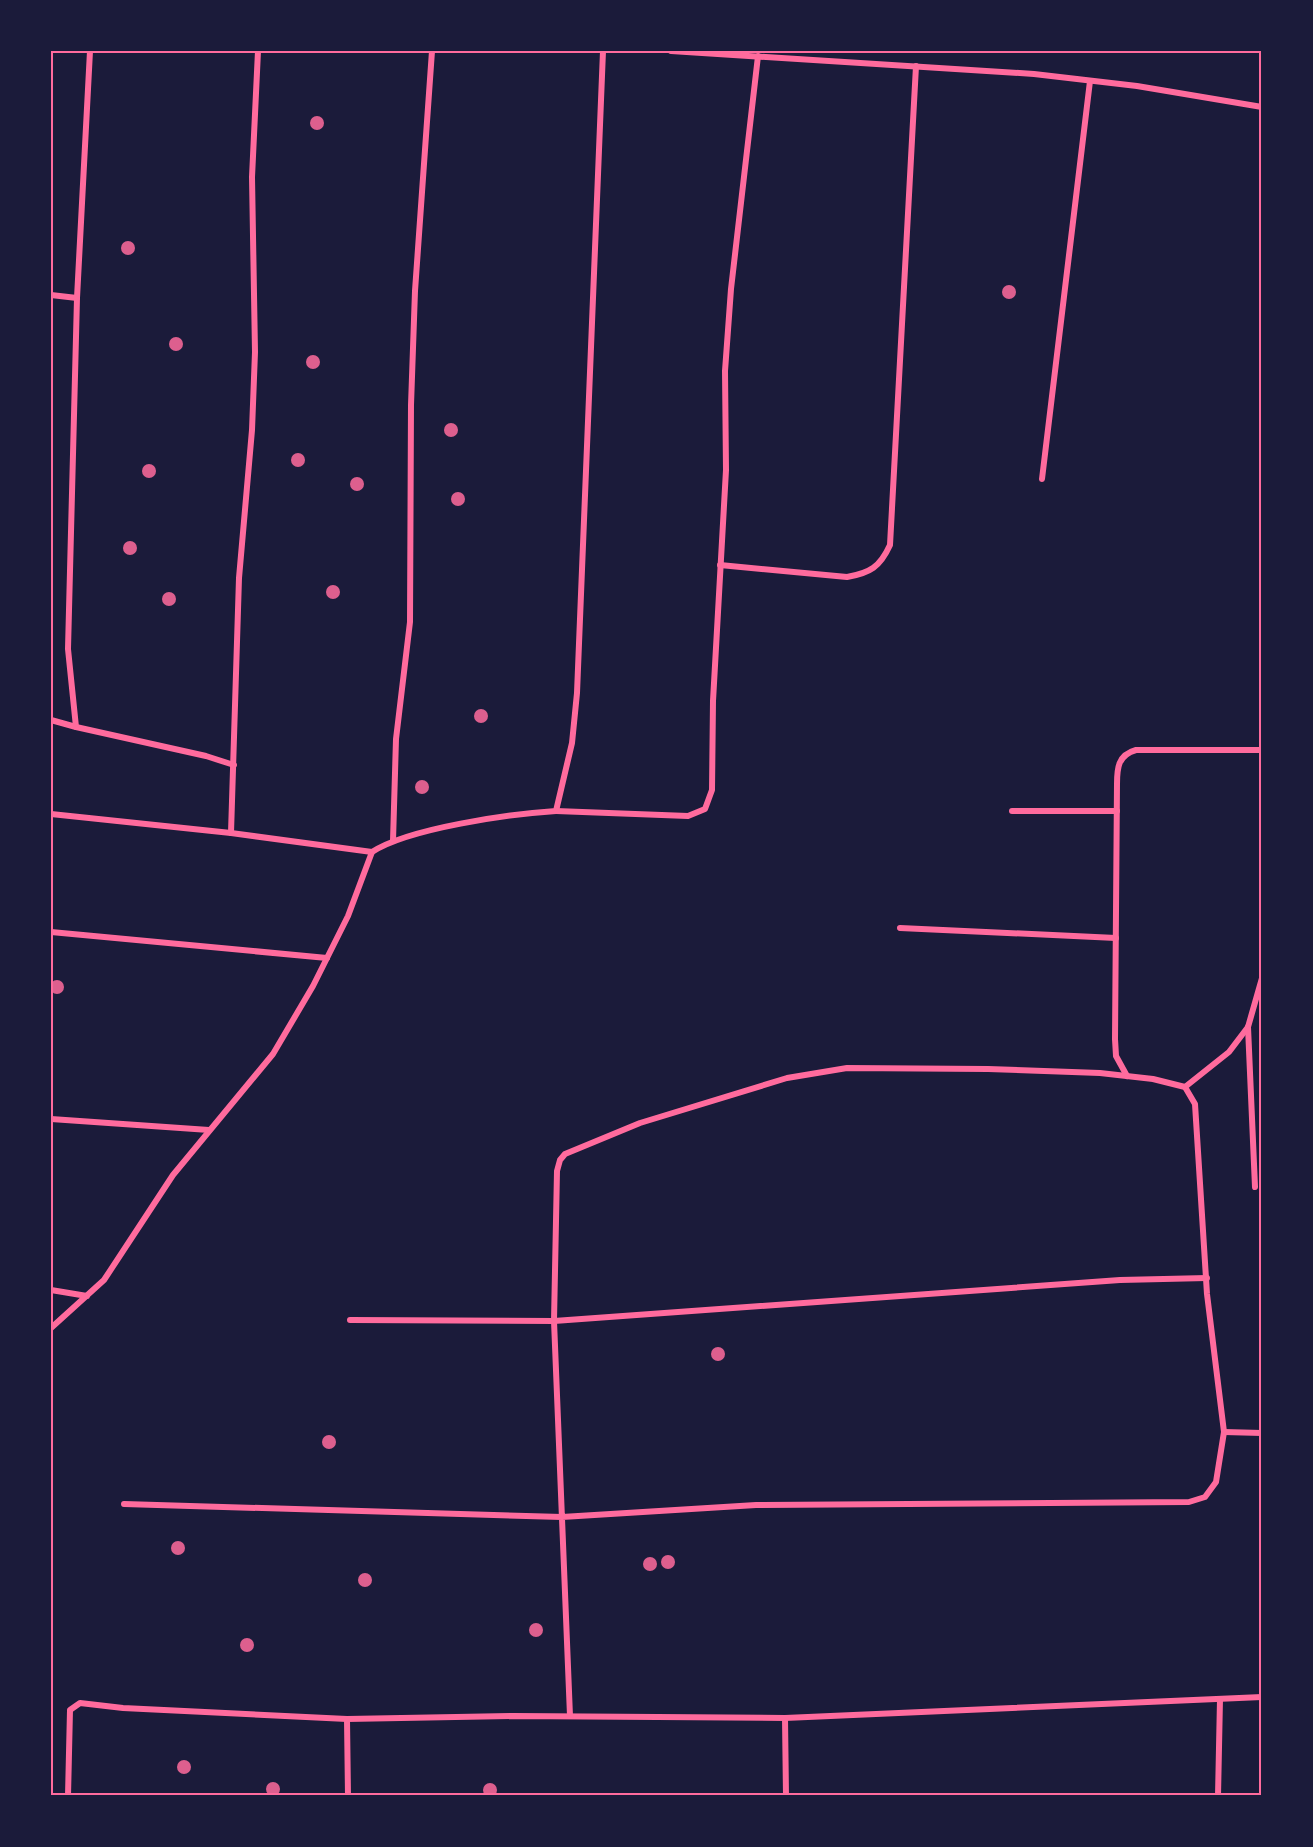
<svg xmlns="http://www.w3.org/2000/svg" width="1313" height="1847" font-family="'PT Sans Narrow',sans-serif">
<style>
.building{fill:#dd5f8e}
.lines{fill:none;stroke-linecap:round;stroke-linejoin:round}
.minor{stroke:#ff6b9d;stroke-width:6}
.neatline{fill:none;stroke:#ff6b9d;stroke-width:2}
</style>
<rect width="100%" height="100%" fill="#1b1b3a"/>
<g class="building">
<circle cx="317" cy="123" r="7"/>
<circle cx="128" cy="248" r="7"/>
<circle cx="1009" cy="292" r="7"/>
<circle cx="176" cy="344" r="7"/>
<circle cx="313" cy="362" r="7"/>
<circle cx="451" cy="430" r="7"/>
<circle cx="298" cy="460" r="7"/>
<circle cx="149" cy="471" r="7"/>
<circle cx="357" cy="484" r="7"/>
<circle cx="458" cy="499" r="7"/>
<circle cx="130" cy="548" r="7"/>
<circle cx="333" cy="592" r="7"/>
<circle cx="169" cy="599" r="7"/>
<circle cx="481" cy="716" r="7"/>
<circle cx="422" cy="787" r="7"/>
<circle cx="57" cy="987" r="7"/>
<circle cx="718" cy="1354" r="7"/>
<circle cx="329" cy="1442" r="7"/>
<circle cx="178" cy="1548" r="7"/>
<circle cx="668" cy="1562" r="7"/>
<circle cx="650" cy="1564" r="7"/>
<circle cx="365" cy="1580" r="7"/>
<circle cx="536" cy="1630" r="7"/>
<circle cx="247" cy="1645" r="7"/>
<circle cx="184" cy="1767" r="7"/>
<circle cx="273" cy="1789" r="7"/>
<circle cx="490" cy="1790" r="7"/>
</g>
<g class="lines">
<g class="minor">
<polyline points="90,51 77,298 68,649 76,727 206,756 234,765"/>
<polyline points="671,51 1034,74 1137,86 1262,107"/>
<polyline points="51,295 77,298"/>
<polyline points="1042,479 1090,81"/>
<path d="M720,565l127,12c23,-4 33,-10 43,-32l26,-479"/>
<polyline points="51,720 76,727"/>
<polyline points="556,811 688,816 705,809 712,790 713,701 726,470 725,371 731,289 758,56"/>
<polyline points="1012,811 1117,811"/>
<polyline points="51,814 231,833 372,852"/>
<polyline points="231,833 239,578 252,430 255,352 252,177 258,51"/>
<polyline points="393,841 396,739 410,622 411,405 415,291 432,51"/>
<polyline points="900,928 1116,938"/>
<polyline points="51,932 327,958"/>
<polyline points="1248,1027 1255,1187"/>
<path d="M1127,1076l-11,-20 -1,-17 2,-255c0,-16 1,-29 19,-34h126"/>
<polyline points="1185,1087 1229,1052 1248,1027 1262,978"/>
<polyline points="51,1119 209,1130"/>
<polyline points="51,1290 87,1296"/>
<polyline points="350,1320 554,1321 1120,1280 1207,1278"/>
<path d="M51,1328l53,-48 69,-105 100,-121 40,-68 35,-70 24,-64c37,-24 138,-38 184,-41l16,-68 5,-50 26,-642"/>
<polyline points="1224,1432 1262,1433"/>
<polyline points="124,1504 562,1517 756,1505 1189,1502 1205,1497 1216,1482 1224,1432 1207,1294 1195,1104 1185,1087 1153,1079 1100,1073 988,1069 847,1068 787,1078 640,1123 565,1154 560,1160 557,1171 554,1321 570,1716"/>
<polyline points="785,1718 786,1796"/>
<polyline points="347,1719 348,1796"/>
<polyline points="68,1796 70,1710 80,1703 123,1708 347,1719 515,1716 785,1718 1262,1697"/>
<polyline points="1218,1796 1220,1699"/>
</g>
</g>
<rect width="1313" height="1847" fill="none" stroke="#1b1b3a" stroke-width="105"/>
<rect x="52" y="52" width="1208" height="1742" class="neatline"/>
</svg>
